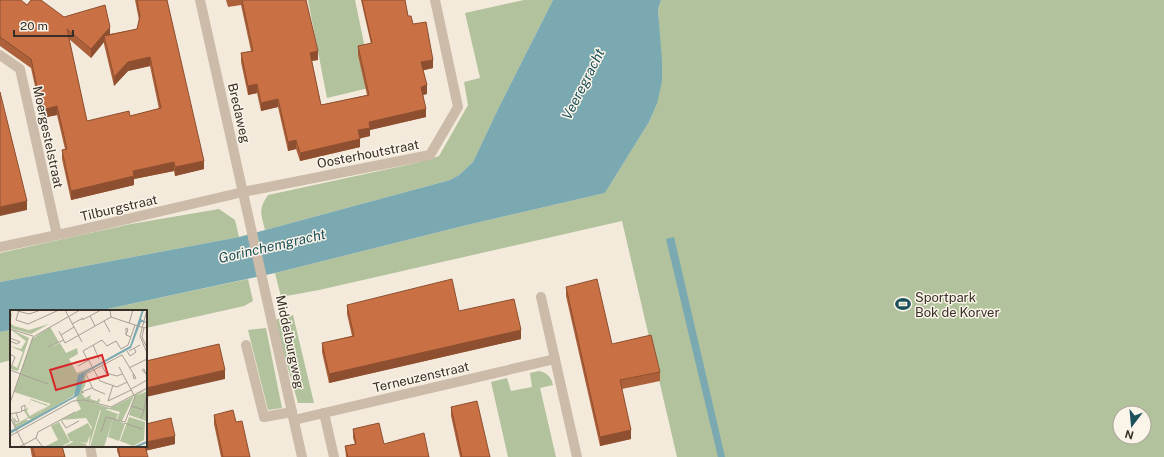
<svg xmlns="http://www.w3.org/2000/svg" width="1164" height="457" font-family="'Public Sans',sans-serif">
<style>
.green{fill:#b2c29c;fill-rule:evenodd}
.water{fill:#7aa9b1}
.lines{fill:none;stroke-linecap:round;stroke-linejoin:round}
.minor{stroke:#cbbba8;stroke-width:10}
.wall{fill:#ad613a;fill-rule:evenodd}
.shaded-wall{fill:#8d4f30}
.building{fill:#c97144;stroke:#8d4f30}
.labels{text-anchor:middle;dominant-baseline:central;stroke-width:3;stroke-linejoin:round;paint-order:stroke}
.street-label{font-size:13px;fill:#382f28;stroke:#faf4e9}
.poi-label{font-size:13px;fill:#382f28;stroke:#faf4e9;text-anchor:start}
.water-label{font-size:14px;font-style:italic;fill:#1c515b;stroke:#faf4e9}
.inset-river{fill:none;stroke:#7aa9b1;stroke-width:2}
.inset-road{fill:none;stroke:#a89f94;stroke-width:1}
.view{fill:#d62828;fill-opacity:0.15;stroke:#d62828;stroke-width:2}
.inset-edge{fill:none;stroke:#382f28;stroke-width:2}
</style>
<rect width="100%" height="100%" fill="#f3eadc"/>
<g class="green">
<polygon points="308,0 355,0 373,87 327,98"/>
<path d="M524,0h29l-54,107 -26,55 -14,13 -9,5 -185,50c-4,-17 -7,-20 3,-35l148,-32 23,-7 29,-51 -4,-23 16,-4 -15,-65z"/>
<path d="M661,0h503v457h-487l-55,-236 -303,69 -38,7 -6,-24 188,-47 142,-33 44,-71 8,-18 2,-80 -1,-15zM1120,413h24v24h-24z"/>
<polygon points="219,209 235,220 239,237 0,282 0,253 131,224"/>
<polygon points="248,279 253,301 244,306 146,328 146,311 98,311"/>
<polygon points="293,315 314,403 298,403 274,320"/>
<polygon points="266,328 282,408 268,410 248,330"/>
<polygon points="11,330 11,360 0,363 0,332"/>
<path d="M539,371c8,2 12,5 14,14l-13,3 16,69h-48l-17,-75 16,-4 4,13 21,-4 -2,-14z"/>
</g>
<g class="water">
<polygon points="553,0 661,0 658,9 662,62 662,81 657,104 649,122 605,193 463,226 275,273 98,311 11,311 11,330 0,332 0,282 239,237 450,180 459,175 473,162 499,107"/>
<polygon points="674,237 725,457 718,457 666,239"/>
</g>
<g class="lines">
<g class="minor">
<polyline points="200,0 302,457"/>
<polyline points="0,55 20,69 57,235"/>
<polyline points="0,247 76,231 243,192 430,155 458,107 435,0"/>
<polyline points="541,297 577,457"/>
<polyline points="246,345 264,417 292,412"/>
<polyline points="324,413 334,457"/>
<polyline points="294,420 555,359"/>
<polyline points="90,446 92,457"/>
</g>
</g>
<g class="wall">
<path d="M0,0l27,5 37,12 46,17 27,-5 2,-9 -4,-20h32l37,169 -29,7 -1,-5 -40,8v6l-63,15 -9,-41v-9l3,-1 -8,-34 -15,3 -11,-50 -31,-22zM69,39l22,19 13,-16v2l10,42 14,-15 22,-5 9,43 -29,7 -43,5z"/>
<polygon points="226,0 306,0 318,60 312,61 321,105 367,95 358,55 358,46 371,44 361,0 405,0 408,16 433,68 423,70 427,94 423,95 426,117 370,130 370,136 360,138 360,147 300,161 296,149 288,151 278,107 261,111 257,93 248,95 241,62 241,53 251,51 241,5 228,7"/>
<polygon points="566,287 612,344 660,372 660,381 622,389 631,439 600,446 566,296"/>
<polygon points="347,305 459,311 521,339 329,383 322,352 322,343 352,336 347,314"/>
<polygon points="451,407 490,457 460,457 451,416"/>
<polygon points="214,415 236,422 250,457 221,457 214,424"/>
<polygon points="353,429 384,444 429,457 346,457 345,446 355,444 353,438"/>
<polygon points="175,444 119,457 117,451 117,446 146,446"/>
<polygon points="30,446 62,446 65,457 32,457"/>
</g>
<g class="shaded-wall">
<polygon points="110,27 110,35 104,36 104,42 91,58 91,49"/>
<polygon points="318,51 318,60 310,61 310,53"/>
<polygon points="150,57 150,66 128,71 114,86 114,77 128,62"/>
<polygon points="433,60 433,68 421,71 421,62"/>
<polygon points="257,84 257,93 248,95 248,86"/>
<polygon points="427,85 427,94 421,95 421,87"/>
<polygon points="278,99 278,107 261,111 261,103"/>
<polygon points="57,106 57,115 42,118 42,110"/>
<polygon points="426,109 426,117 370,130 370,136 358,139 358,130 369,122"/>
<polygon points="360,139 360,147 300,161 300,153"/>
<polygon points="296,140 296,149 288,151 288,142"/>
<polygon points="204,161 204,169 175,176 175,167"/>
<polygon points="174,162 174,171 134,179 134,185 71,200 71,191 133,171"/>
<polygon points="27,201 27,210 0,216 0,207"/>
<polygon points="521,330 521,339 329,383 329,374"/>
<polygon points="225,370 225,379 146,397 146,388"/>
<polygon points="631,430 631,439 600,446 600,437"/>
<polygon points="175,436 175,444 144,451 144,446 146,446 146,442"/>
</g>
<g class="building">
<polygon points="0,0 21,0 27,5 31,0 41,0 64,17 105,5 110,27 91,49 67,29 87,121 129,111 130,116 161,108 150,57 128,62 114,77 104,36 137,29 140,16 137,0 167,0 204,161 175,167 174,162 133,171 134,176 71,191 62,150 67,149 57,106 42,110 31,59 0,37"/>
<polygon points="242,0 306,0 318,51 310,53 321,105 369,95 358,46 372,43 362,0 405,0 408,16 411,16 413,24 426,22 433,60 421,62 427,85 421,87 426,109 369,122 370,128 358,130 360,139 300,153 296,140 288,142 278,99 261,103 257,84 248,86 241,53 253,51"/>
<polygon points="0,92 27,201 0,207"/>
<polygon points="452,279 459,311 514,299 521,330 329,374 322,343 354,336 347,305"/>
<polygon points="597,279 612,344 651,335 660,372 620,380 631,430 600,437 566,287"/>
<polygon points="219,344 225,370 146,388 146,361"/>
<polygon points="477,401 490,457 462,457 451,407"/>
<polygon points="233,410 236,422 242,421 250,457 223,457 214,415"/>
<polygon points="171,418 175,436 146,442 146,424"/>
<polygon points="379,423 384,444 424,433 429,457 348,457 345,446 356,444 353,429"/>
<polygon points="32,446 62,446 65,457 35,457"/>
<polygon points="118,446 145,446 148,457 119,457 120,457"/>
</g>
<defs>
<symbol id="stadium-bare" viewBox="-9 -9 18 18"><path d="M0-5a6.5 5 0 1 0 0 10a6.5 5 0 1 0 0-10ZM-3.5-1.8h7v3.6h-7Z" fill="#1c515b" stroke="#faf4e9" stroke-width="2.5" paint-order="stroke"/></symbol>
</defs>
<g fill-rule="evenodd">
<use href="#stadium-bare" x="892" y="293" width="22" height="22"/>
</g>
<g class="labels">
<g class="street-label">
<text transform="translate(239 113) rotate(77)">Bredaweg</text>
<text transform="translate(48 137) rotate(78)">Moergestelstraat</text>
<text transform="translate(368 154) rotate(-11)">Oosterhoutstraat</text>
<text transform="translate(119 208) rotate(-13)">Tilburgstraat</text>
<text transform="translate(290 342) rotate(78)">Middelburgweg</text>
<text transform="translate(421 377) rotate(-13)">Terneuzenstraat</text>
</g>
<g class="poi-label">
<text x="915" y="297">Sportpark<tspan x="915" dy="15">Bok de Korver</tspan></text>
</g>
<g class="water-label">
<text transform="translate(583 84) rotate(-63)">Veeregracht</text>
<text transform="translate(272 246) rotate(-13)">Gorinchemgracht</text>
</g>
</g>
<g transform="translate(10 310)">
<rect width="137" height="137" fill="#f3eadc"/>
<path d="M3,0l-3,13 4,3 15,4 20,-6 -18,10 -21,-6v-10zM40,17l9,15 -12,6 13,-5 6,10 11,-5 1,6 -9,5 8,14 15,-6 -14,8 -4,21 -1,-2v2l-42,24 -2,-2 -4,2h5l-15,8 -4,-14 5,10 9,-5 -1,-3 1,3 3,-2 -4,-6 4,-4 -1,5 3,4 17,-10 -16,-6 -3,6 3,-7 17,6 -14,11 17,-12 -37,-12 18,-53zM0,19l19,9 -11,33 -7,-2 1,-4 5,3 6,-16 -13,-6 11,3 5,-8zM83,58l-7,6 -1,12 -4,6 4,6 6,-3 -1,4 7,2 2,-3 1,2 -1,3 -23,-3 8,-26zM137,79l-10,7 10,-5 -1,30 -17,-6 6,-20zM124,86l-12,25 -5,-2 3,-7 -11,-3 -9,1 -11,37 1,-12 -3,8 -17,-2 -3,-7 21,-11 3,6 1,-1 -6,-10 -25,2 31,-17 -11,6 -4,-8h9l24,7zM94,99l14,5 -2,5 9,5 -6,17 -11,-4 5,-18 -9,28h-14l11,-37zM119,107l16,5 -1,18 -11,6 -13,-5zM49,112l11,20 -10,5h-16l14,-7 -7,-14zM65,131l11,3 1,3h-25z" fill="#b2c29c"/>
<path d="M132,0h2l-3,9 6,4 -6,-1 -10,26 -46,25 -6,22 -69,39v-3l64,-35 4,-21 52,-29z" fill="#7aa9b1"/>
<path class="inset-river" d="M125,137l12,-5"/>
<path class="inset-road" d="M4,0l15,4 12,-4M9,0l-3,10 12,4 31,-14M55,0l17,32M100,0l1,7 33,11 3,-1M137,0l-7,26 7,17M80,6l11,-6M72,10l8,-4 5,10M94,11l6,11M119,13l4,-13M62,14l11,-6M134,18l-2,9 5,11M0,19l23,7M49,21l6,12 46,-26M51,25l13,-8M116,25l2,-6 -2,-1v7l5,2M0,28l10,4 -3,2 -7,-3M83,35l6,14M38,37l16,-7M117,41l3,5 6,-4 -2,-4M119,41l11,-6M0,44l5,3 -5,13M78,49l12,22 17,6 10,-5M78,51l-5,-10 19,-11 5,6 9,-5 5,8 7,-4 7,-20M68,56l11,-6M92,56l4,7 11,3 5,-2M119,58l18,-9M0,60l38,14M135,63l-3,-3 2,-1 3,8M103,75l-5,16 23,-11M121,79l16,-9M74,83l-3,-1 11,-4M95,84l-12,-5 -7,-15 36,-19 14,23 -2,1 -1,-5M0,93l23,-66 47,-27M121,96l13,4 -3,8M134,100l3,-17M0,104l10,-2h1l1,-1 3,-1v-5l-4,2 1,4M0,107l15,30M4,108l2,4 3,-1 -3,-8M51,110l5,8 13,-7M114,113l18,6M91,122l5,-15 19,5 10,-25 -16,-30M0,126l63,-35 11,-1 27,7 36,-19M9,137l17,-9M33,137l-7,-9 2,-6 37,-20"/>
<path class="view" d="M92,45l6,20 -52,15 -6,-20z"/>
<rect width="137" height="137" class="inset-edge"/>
</g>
<g transform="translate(1132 425) rotate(196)"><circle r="19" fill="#faf4e9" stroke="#aca59c"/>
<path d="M0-3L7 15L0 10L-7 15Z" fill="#1c515b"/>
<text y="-6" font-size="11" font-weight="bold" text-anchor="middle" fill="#382f28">N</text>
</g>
<path d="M14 30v6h59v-6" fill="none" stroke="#382f28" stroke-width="2"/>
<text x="20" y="30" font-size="12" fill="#382f28" stroke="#faf4e9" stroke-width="3" paint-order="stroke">20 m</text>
</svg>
